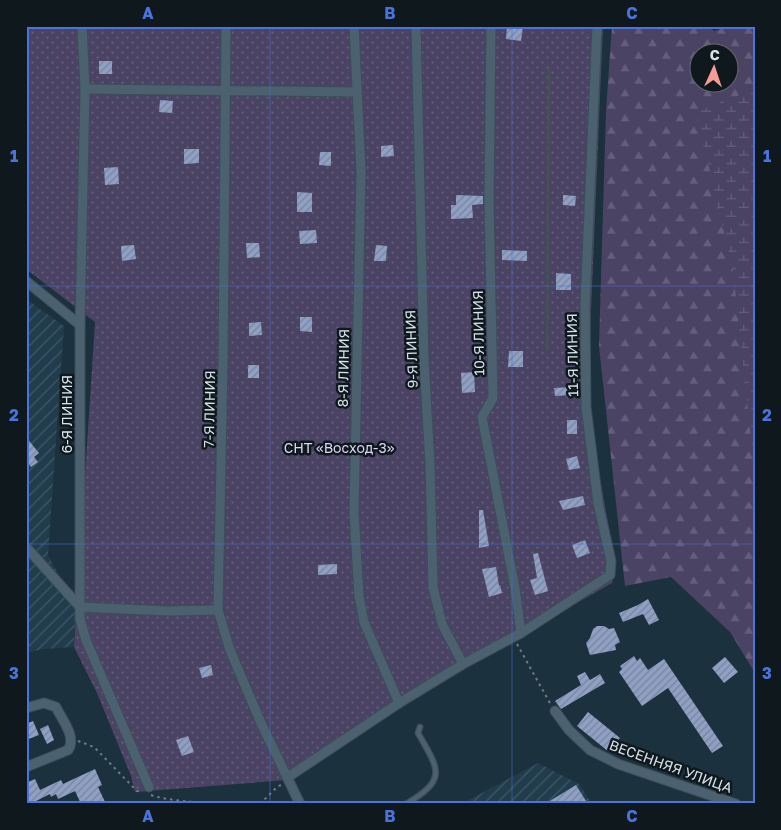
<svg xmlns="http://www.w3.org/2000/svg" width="781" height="830" font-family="'Golos Text',sans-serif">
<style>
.industrial{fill:url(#industrial-furrows)}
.grass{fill:url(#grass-dots)}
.forest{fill:url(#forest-firs);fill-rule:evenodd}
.wetland{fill:url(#wetland-marsh)}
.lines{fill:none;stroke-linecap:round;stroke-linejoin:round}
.stream{stroke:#415453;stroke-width:2.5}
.building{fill:url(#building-hatch)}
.lane-casing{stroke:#3b4e58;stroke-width:7}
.street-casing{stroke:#3b4e58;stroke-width:11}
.path{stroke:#6d7e89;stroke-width:2;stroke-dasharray:2.5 4;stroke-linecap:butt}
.lane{stroke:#4b616f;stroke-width:4.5}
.street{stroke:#4b616f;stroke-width:9}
.grid{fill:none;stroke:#4b73dd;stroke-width:1;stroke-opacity:0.55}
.labels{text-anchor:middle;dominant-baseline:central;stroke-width:5;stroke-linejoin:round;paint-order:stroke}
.street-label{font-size:14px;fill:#d6e3eb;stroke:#0f181d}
.park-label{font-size:14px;fill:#dbd4f9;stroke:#0f181d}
.neatline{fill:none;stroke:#4b73dd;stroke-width:2}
.grid-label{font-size:16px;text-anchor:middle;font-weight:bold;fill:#4b73dd}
</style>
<defs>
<pattern id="industrial-furrows" width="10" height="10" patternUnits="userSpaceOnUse" patternTransform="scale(1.25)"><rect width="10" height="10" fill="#213c4c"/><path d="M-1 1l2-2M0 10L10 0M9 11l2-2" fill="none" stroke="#405866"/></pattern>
<pattern id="grass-dots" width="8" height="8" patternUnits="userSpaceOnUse" patternTransform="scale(1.25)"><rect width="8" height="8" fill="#4b4363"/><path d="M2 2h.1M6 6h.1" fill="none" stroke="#645e7a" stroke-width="1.8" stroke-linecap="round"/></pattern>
<pattern id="forest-firs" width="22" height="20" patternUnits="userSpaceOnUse" patternTransform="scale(1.25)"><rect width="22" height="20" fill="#4b4363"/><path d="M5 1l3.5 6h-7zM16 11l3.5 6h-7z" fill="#645e7a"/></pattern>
<pattern id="wetland-marsh" width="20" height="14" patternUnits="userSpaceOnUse" patternTransform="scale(1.25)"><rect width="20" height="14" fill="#4b4363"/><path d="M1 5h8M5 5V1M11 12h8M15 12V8" fill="none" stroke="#645e7a"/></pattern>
<pattern id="building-hatch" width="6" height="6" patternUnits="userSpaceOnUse" patternTransform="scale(1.25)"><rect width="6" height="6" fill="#8fa0c3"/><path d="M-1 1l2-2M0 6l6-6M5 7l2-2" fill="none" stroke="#77849e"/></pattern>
</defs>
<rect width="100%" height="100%" fill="#1c313e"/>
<g class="industrial">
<polygon points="26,299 64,326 48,555 76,607 74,647 43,649 26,653"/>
<polygon points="538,763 579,784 592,804 461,804"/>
</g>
<polygon class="grass" points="26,26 603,26 587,405 615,563 612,583 464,667 287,780 135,792 131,776 97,693 74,647 95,322 26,269"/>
<path class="forest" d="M612,26h96l6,5 17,-5h24v647l-25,-41 -59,-55 -46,9 -26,-240 7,-235zM698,52h30v30h-30z"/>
<polygon class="wetland" points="755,89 755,476 733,270 696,112"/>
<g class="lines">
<polyline class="stream" points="547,349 549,70"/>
</g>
<g class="building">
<polygon points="507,26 523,26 521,41 506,39"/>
<rect x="99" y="61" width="13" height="13"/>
<polygon points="160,100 173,101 172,113 159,112"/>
<polygon points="393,145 394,156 381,157 381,146"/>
<polygon points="184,149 199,149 199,163 184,164"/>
<polygon points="320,152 331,152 331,166 319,165"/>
<polygon points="118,167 119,184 105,185 104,168"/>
<polygon points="297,192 312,193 312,212 297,212"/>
<polygon points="456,195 483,196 483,204 472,205 473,218 451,219 451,205 456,205"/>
<polygon points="563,195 576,196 575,206 563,205"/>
<polygon points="316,230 317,243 300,244 299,231"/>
<polygon points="246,243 259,243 260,257 247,258"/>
<polygon points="134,245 136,259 122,261 121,246"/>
<polygon points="376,245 387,246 386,261 374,261"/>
<polygon points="502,250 527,251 527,261 502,260"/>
<polygon points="556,273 571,274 571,290 556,290"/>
<polygon points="300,317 312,317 312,332 300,331"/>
<polygon points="261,322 262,335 249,336 249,323"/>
<polygon points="509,351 523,351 523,367 508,367"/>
<rect x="248" y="365" width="11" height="13"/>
<polygon points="474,372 475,392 462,393 461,373"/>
<polygon points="571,387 572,395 555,396 554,388"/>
<rect x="567" y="420" width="10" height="14"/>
<polygon points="26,437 39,453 34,457 38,462 31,467 27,462 26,463"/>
<polygon points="577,456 580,468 569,470 566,459"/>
<polygon points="583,496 585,505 563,510 559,501"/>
<polygon points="479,510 483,510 489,546 479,548"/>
<polygon points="585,540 590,553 577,558 572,545"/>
<polygon points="538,553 548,591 535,595 530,580 537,578 533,554"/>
<polygon points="337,564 337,574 318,575 318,565"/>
<polygon points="496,567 499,586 500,585 502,593 489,597 482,569"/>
<polygon points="648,599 659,620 649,625 643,614 623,622 619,613 638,605"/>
<polygon points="597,626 604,626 609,629 614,628 620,642 615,645 616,650 590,655 586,643 590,638 593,629"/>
<polygon points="634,656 637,661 640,658 648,670 664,659 723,746 712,753 668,688 642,706 619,672 622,669 620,666"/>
<polygon points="725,657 738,672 724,683 712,668"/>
<polygon points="211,665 213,675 202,678 199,668"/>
<polygon points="585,672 590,680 600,674 605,683 561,709 555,701 581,685 577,676"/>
<polygon points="588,712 620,738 609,752 577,726"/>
<polygon points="33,721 39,735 26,740 26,724"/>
<polygon points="48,725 54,740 47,744 40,729"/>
<polygon points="188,736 194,752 182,756 176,740"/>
<polygon points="95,769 102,785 98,787 105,802 100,804 81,804 75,791 58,799 56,794 51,797 50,794 30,804 26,804 26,783 35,779 40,790 61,780 63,784"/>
<polygon points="576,785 586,801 581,804 545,804"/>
</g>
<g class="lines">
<defs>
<path id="lane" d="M406,804c42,-25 33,-34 12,-71l2,-6"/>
<g id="street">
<polyline points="82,26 85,89 80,325 80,619 86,640 149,787"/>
<polyline points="226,26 223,364 218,610 230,650 261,723 300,804"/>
<polyline points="354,26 361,171 354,513 359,596 364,622 399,703"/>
<polyline points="416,26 424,360 430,464 433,587 442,624 463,664"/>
<polyline points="491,26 489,200 493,398 482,417 515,588 521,633"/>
<polyline points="85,89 357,92"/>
<polyline points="26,281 80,325"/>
<polyline points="26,547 80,607 168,611 218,610"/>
<path d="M26,708l18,-5 12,4c6,13 21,30 12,43l-42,17"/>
<polyline points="555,711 569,730 590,750 618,764 736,804"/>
<polyline points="288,777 399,703 463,664 521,633 610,575 611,561 598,503 586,407 585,304 597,26"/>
</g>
</defs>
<use href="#lane" class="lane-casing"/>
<use href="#street" class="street-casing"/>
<g class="path">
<polyline points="517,644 551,705"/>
<polyline points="78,741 94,747 137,791 142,792"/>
<path d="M151,795c17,6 35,5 53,9"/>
<polyline points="260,804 278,786 282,785"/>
</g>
<use href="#lane" class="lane"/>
<use href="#street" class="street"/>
</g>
<path class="grid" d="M270,26v778M512,26v778M26,286h729M26,544h729"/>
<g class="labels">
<g class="street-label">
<text transform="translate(478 333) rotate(-91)">10-Я ЛИНИЯ</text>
<text transform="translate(411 349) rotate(-92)">9-Я ЛИНИЯ</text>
<text transform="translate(572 355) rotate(-91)">11-Я ЛИНИЯ</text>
<text transform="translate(343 368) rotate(-89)">8-Я ЛИНИЯ</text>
<text transform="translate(209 409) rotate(-89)">7-Я ЛИНИЯ</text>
<text transform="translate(66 414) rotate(-90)">6-Я ЛИНИЯ</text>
<text transform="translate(671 766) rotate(20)">ВЕСЕННЯЯ УЛИЦА</text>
</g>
<g class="park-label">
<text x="339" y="447">СНТ «Восход-3»</text>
</g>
</g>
<rect width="781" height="830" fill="none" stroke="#0f181d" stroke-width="55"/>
<g transform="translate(714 68) rotate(3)"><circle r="24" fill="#0f181d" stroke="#5f696f"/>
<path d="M0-4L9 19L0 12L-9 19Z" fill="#f59c96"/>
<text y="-8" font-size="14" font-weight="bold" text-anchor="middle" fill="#d6e3eb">С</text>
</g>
<rect x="28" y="28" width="726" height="774" class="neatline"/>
<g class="grid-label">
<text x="148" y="19">A</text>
<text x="390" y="19">B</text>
<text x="632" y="19">C</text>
<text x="14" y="162">1</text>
<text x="767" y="162">1</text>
<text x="14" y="421">2</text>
<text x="767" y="421">2</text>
<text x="14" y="679">3</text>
<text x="767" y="679">3</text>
<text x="148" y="822">A</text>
<text x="390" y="822">B</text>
<text x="632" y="822">C</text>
</g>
</svg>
